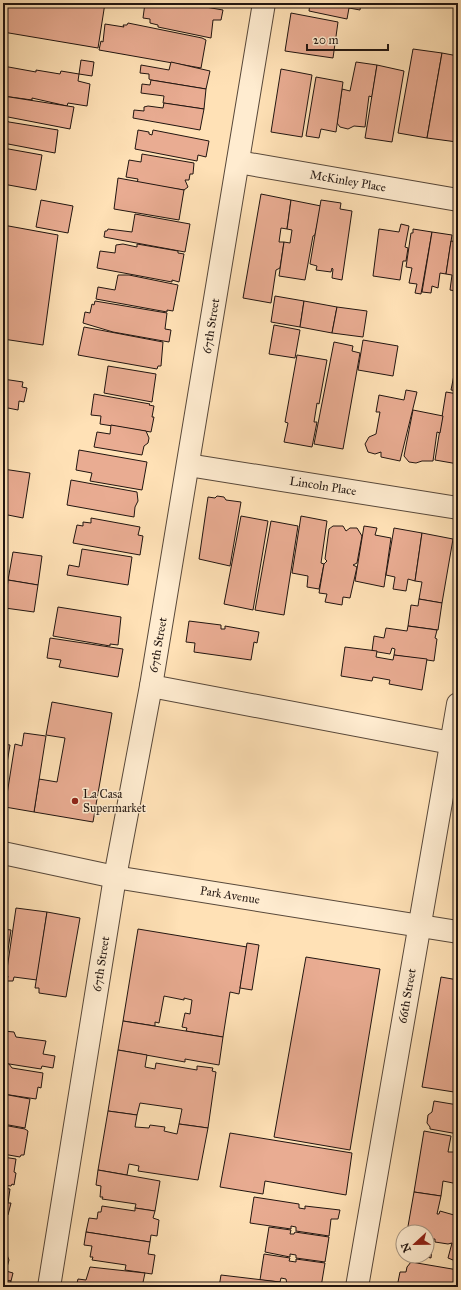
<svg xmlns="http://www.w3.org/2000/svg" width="461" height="1290" font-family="'IM FELL Great Primer',serif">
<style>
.building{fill:#e9ac92;stroke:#211510}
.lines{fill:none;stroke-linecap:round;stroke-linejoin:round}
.minor-casing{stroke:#58483a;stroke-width:24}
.minor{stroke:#ffecd0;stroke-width:22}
.poi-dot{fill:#8f2418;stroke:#ffecd0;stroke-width:1.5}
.labels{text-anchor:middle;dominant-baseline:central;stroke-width:3;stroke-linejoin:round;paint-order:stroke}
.street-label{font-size:12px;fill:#211510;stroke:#ffecd0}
.poi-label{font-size:12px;fill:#211510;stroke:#ffecd0;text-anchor:start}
</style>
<rect width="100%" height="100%" fill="#ffe1b6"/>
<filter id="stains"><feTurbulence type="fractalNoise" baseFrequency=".005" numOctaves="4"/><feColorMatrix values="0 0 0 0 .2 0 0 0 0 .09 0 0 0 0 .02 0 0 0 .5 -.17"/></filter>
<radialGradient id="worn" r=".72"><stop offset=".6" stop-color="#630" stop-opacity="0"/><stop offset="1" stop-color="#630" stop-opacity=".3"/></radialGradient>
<g class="building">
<polygon points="3,3 105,3 98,48 3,32"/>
<polygon points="145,3 182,3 223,10 221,20 213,20 211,38 158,27 158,25 150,23 150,19 143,18"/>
<polygon points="310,3 361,3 360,10 349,8 347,19 309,11"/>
<polygon points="291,13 338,22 333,58 285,51"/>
<polygon points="128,23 202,38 206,40 201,68 99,50 101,41 103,42 105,24 124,27 123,25 127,25"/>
<polygon points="413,49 442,53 427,138 398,133"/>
<polygon points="442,53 458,56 457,142 427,138"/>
<polygon points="81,60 94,62 92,76 79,74"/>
<polygon points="171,62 210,71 206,89 151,80 149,79 149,74 140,73 141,65 169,70"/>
<polygon points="356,62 377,65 372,97 369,96 365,127 354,126 348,129 340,127 337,123 342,89 350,91"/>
<polygon points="377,65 404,71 392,142 365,138"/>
<polygon points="3,66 36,72 36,70 60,74 61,71 79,74 78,81 90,84 87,106 68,103 67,106 32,98 32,100 3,96"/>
<polygon points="281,69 312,75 302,137 271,132"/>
<polygon points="316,77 343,82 336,132 321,129 319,138 306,136"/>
<polygon points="151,80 206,89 204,109 163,103 164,96 141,93 142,84 150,85"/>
<polygon points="3,96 74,107 70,129 8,117 3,119"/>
<polygon points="164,103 204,109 200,130 133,118 134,110 144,111 144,107 148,106 163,108"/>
<polygon points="3,119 9,122 58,130 55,153 3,143"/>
<polygon points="138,130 149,132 149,134 152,135 153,130 209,141 206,157 198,155 197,161 135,149"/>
<polygon points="3,148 42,155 36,190 3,184"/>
<polygon points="142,154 194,163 193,174 190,174 189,180 185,180 188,187 184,190 137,183 138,179 126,177 129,160 141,162"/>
<polygon points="118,178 184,190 179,220 114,209"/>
<polygon points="261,194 291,200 287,229 281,228 279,242 284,242 280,268 276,270 271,303 243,298"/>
<polygon points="41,200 73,206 68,233 36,227"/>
<polygon points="291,200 321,206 315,235 313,236 305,280 279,276 284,242 290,243 292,230 287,229"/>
<polygon points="321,200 341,203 340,209 352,211 342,280 332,278 333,269 332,268 331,272 316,270 317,266 310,264"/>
<polygon points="135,214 190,224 185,252 104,237 105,231 107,231 108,229 132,232"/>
<polygon points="401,224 409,226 405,247 408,248 406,261 403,261 400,280 373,276 379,229 399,232"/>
<polygon points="3,225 58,235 43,345 3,339"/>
<polygon points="413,229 432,232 421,294 415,293 417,284 409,283 412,268 406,267 411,233 413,233"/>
<polygon points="432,232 452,235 446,274 440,273 438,288 432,286 431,293 422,292"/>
<polygon points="451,241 458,242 458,298 454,298 456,291 450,290 452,275 446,274"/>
<polygon points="123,244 137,247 137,244 178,251 178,253 184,254 179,282 172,280 172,282 97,268 100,251 115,253 116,245"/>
<polygon points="118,275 129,275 178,285 173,311 167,310 167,312 96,299 98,287 115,290"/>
<polygon points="275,296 304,301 300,327 271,322"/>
<polygon points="95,301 167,313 165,329 171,330 169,342 113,332 83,323 85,312 90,313 92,304 94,305"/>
<polygon points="304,301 337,307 332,333 300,327"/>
<polygon points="337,307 367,311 363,337 332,333"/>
<polygon points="458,324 458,351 454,350"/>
<polygon points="274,325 300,330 295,358 269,354"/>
<polygon points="84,327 163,342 161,366 158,366 157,369 78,355"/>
<polygon points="363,340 398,346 393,376 358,370"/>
<polygon points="334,342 353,346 352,351 360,353 343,449 314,444"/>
<polygon points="297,355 327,360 319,404 317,403 314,422 317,422 312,447 284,442 288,423 285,422"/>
<polygon points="458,355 458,391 451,390"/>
<polygon points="108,366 156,374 152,402 104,393"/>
<polygon points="3,379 23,382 22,387 27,388 24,402 19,401 18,410 3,407"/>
<polygon points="406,390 417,392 400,461 381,457 381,452 375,454 368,452 365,444 369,437 376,434 380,412 376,412 379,395 404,400"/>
<polygon points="446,392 458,394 458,464 435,460"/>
<polygon points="94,394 150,404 149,405 154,406 152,417 154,417 151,432 100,424 101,416 91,415"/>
<polygon points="413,410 443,416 440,433 437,432 433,461 422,461 416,463 409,462 404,456"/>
<polygon points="111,425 146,431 149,438 148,443 144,446 142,455 94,447 97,432 110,434"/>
<polygon points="79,450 147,462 142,490 90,481 92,473 76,470"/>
<polygon points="3,469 30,473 23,518 3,514"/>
<polygon points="71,480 137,492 138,501 135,507 134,517 67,505"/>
<polygon points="217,496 224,497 226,500 241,502 230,566 199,559 208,497 215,498"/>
<polygon points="241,516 268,521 253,610 224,604"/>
<polygon points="301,516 327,521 321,563 324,564 319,589 307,587 308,576 292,573"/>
<polygon points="91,518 140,527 138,535 143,536 140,555 73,543 77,525 83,526 83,522 91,523"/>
<polygon points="271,521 298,526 284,615 255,610"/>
<polygon points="333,526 343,526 346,531 350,528 357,528 362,536 357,563 353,565 357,567 350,598 343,597 342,605 325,602 327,594 319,593 324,564 327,561 325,559 329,529"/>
<polygon points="364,526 377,528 375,535 391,538 384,587 355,581"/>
<polygon points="394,528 422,533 415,581 408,579 406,591 393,589 395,577 386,575"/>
<polygon points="422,533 453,539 442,603 419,599 422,582 415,581"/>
<polygon points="82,549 132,557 128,585 67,575 69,565 79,567"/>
<polygon points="13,552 42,556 38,585 8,580"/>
<polygon points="8,580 38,585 34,612 5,608"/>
<polygon points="419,599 442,603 438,630 408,626 411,605 418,606"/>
<polygon points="58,607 121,617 118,645 110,644 110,646 53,636"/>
<polygon points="189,621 221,625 221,629 225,629 225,626 259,632 257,643 254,642 251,660 194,652 195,643 186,642"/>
<polygon points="408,626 437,630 435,638 437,639 434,661 394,655 395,649 392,648 390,654 372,651 374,636 384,638 386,628 407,631"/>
<polygon points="50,638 123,649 118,677 59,667 61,660 47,658"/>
<polygon points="345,647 377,651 376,657 393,660 394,655 427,659 422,690 389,684 390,680 373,677 372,681 341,676"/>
<polygon points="52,702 112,713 93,822 34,812 39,779 57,782 65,738 46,735"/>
<polygon points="24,733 46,736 34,812 5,807 15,744 22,746"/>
<polygon points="3,744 10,745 3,788"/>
<polygon points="458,863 458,881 455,880"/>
<polygon points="16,908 47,912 37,980 14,977 13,981 7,981 8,976 6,976"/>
<polygon points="47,912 80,918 66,997 39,993 39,988 35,988"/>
<polygon points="3,929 11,930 3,983"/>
<polygon points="138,929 247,947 239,994 230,992 223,1037 186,1031 187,1028 182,1027 185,1013 190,1014 192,1000 184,998 184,1000 164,996 159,1023 155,1022 155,1026 123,1021"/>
<polygon points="247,943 259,945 252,990 240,988"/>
<polygon points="306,957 380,969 350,1150 274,1137"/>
<polygon points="441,977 458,980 458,1067 454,1092 422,1087"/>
<polygon points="123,1021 223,1037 219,1065 185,1059 185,1062 118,1050"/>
<polygon points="3,1031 14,1032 16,1037 46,1041 43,1054 55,1056 53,1068 42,1066 41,1069 3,1063"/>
<polygon points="118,1050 147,1055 145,1067 155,1069 156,1063 197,1070 197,1066 213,1068 212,1071 216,1072 208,1128 179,1124 182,1109 140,1103 137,1115 108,1111"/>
<polygon points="3,1063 9,1064 12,1068 43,1073 41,1088 38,1087 36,1099 3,1094"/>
<polygon points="3,1094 30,1099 25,1128 3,1124"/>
<polygon points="434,1101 458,1105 458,1134 430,1129 430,1127 427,1123 428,1115 432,1112"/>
<polygon points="108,1111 137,1115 135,1127 149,1128 150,1125 165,1127 164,1131 177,1134 179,1124 208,1128 198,1180 138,1171 139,1166 129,1164 127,1175 98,1170"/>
<polygon points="3,1125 25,1129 28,1131 24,1155 21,1155 20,1157 3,1154"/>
<polygon points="424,1131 451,1136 448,1152 458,1152 458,1184 443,1181 441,1196 414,1192"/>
<polygon points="230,1133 352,1153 346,1195 265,1181 263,1194 220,1187"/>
<polygon points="3,1157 16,1159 14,1172 16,1173 14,1185 12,1184 11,1186 3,1185"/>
<polygon points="98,1170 160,1181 155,1211 135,1208 136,1204 102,1199 103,1197 100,1197 101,1186 96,1185"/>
<polygon points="3,1188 10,1189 8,1203 11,1203 8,1215 6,1216 3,1216"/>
<polygon points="414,1192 441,1196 437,1214 439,1214 440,1211 454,1215 458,1201 458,1262 448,1258 452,1243 448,1244 435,1242 435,1239 433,1239 431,1258 422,1256 427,1256 427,1232 407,1232"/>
<polygon points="254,1197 299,1204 299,1208 305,1209 305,1206 340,1210 338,1219 331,1219 329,1236 296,1231 296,1227 291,1226 291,1229 250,1223"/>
<polygon points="102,1206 135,1211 135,1208 155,1211 153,1218 159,1220 157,1236 151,1235 150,1242 86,1232 89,1218 97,1219 98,1212 101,1212"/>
<polygon points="269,1227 291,1230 290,1234 294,1234 295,1232 329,1237 325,1262 296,1258 296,1255 290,1254 290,1257 265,1252"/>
<polygon points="86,1232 150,1242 148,1254 155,1255 152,1274 125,1270 126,1265 92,1260 93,1257 90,1257 92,1246 84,1245"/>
<polygon points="3,1235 6,1235 4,1245 3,1245"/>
<polygon points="264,1254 290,1258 289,1261 296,1262 296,1259 325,1263 321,1287 287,1284 286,1279 281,1278 280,1282 260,1280"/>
<polygon points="3,1255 7,1255 9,1260 6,1271 13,1273 11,1281 3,1280"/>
<polygon points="411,1262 458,1270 458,1287 397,1287 400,1272 406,1272 407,1267"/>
<polygon points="90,1267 145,1273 142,1287 76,1287 78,1279 86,1280"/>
<polygon points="221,1275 280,1282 281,1287 219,1287"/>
<polygon points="3,1280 11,1281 10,1287 3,1287"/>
<polygon points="287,1284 309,1287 285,1287"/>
</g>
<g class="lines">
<defs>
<g id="minor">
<polyline points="238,162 458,200"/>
<polyline points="188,465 458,508"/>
<polyline points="151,686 451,743"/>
<polyline points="3,853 115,877 458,932"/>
<polyline points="49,1287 115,877 151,686 264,3"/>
<polyline points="357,1287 458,704"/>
</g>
</defs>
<use href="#minor" class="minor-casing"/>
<use href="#minor" class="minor"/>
</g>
<circle class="poi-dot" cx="75" cy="801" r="4"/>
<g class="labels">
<g class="street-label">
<text transform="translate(348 181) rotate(10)">McKinley Place</text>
<text transform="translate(211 326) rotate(-81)">67th Street</text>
<text transform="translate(323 486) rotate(9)">Lincoln Place</text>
<text transform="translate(158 645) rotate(-80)">67th Street</text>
<text transform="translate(230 895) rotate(9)">Park Avenue</text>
<text transform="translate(101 964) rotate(-81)">67th Street</text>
<text transform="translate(407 996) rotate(-80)">66th Street</text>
</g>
<g class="poi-label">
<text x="83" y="794">La Casa<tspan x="83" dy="14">Supermarket</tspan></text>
</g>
</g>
<rect width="461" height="1290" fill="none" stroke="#ffe1b6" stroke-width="16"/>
<rect x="4" y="4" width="453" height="1282" fill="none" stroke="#211510" stroke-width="2"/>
<rect x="8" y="8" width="445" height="1274" fill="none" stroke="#211510"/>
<g transform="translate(415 1244) rotate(248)"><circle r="19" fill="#ffecd0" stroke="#a69683"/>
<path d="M0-3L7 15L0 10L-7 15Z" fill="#8f2418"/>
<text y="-6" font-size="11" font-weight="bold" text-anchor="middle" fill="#211510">N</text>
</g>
<path d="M307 44v6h81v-6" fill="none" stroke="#211510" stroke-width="2"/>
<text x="313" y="44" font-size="12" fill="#211510" stroke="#ffecd0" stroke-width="3" paint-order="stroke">20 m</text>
<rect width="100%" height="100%" filter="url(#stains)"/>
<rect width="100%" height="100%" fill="url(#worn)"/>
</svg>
